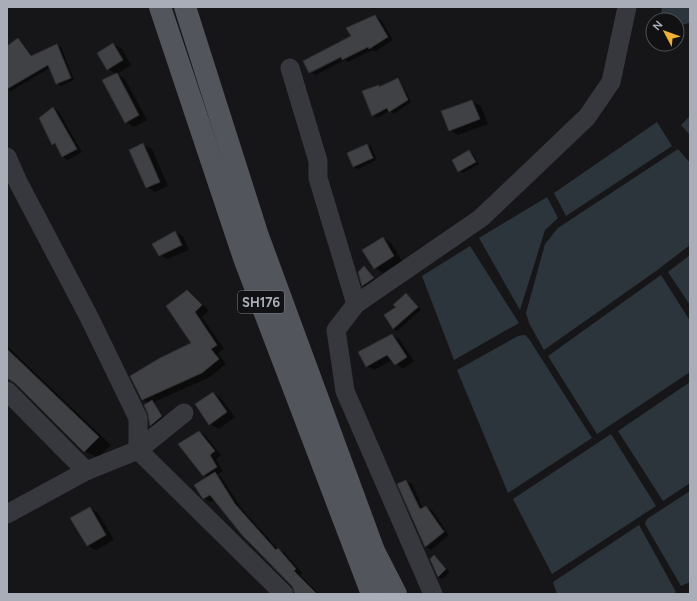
<svg xmlns="http://www.w3.org/2000/svg" width="697" height="601" font-family="Figtree,sans-serif">
<style>
.water{fill:#2c353c}
.shadow{fill:#0007;fill-rule:evenodd}
.building{fill:#404145;stroke:#303034}
.lines{fill:none;stroke-linecap:round;stroke-linejoin:round}
.street{stroke:#37383d;stroke-width:19}
.primary{stroke:#53555c;stroke-width:22}
.labels{text-anchor:middle;dominant-baseline:central;stroke-width:3;stroke-linejoin:round;paint-order:stroke}
.shield{fill:#111113;stroke:#7b7e86;stroke-width:1}
.shield-label{font-size:13px;font-weight:bold;fill:#a8adb8}
</style>
<rect width="100%" height="100%" fill="#161618"/>
<g class="water">
<polygon points="662,7 690,7 690,23 677,26 677,20 660,20"/>
<polygon points="690,116 690,135 681,125"/>
<polygon points="657,122 672,146 566,216 554,193"/>
<polygon points="678,149 690,163 690,245 656,271 544,350 529,323 526,313 545,244 558,228"/>
<polygon points="547,197 558,218 545,230 520,310 479,238"/>
<polygon points="470,246 519,323 454,360 422,276"/>
<polygon points="690,255 690,305 668,272"/>
<polygon points="661,275 690,321 690,372 597,434 548,356"/>
<polygon points="525,335 529,339 592,438 508,493 457,370 518,336"/>
<polygon points="690,382 690,483 663,501 618,431"/>
<polygon points="611,434 656,506 552,574 513,499"/>
<polygon points="690,491 690,582 681,586 645,524 647,519"/>
<polygon points="639,525 676,592 672,594 557,594 553,582"/>
</g>
<g class="shadow">
<path d="M375,17l6,3 12,20 -18,12 -2,-2 -25,12 -3,-2 -29,15 -6,-3 -6,-11 48,-24 -4,-8zM345,54v1l-33,18v-2z"/>
<polygon points="18,39 22,42 32,56 57,45 61,47 74,80 61,86 57,83 50,68 11,91 7,89 7,47"/>
<polygon points="113,44 122,49 131,65 117,74 108,69"/>
<polygon points="117,74 125,79 147,120 134,127 126,122"/>
<polygon points="397,79 401,82 411,102 394,114 390,111 377,118 373,116 363,92 378,86 381,88"/>
<polygon points="472,101 481,106 488,124 458,135 449,130"/>
<polygon points="53,108 59,112 82,152 68,160 62,157 58,147 52,144"/>
<polygon points="143,145 152,149 168,186 155,192 147,187"/>
<polygon points="367,145 371,147 377,160 358,169 354,167 348,153"/>
<polygon points="469,151 473,154 479,164 463,173 459,171"/>
<polygon points="175,232 183,236 189,250 167,259 160,255"/>
<polygon points="383,238 391,243 402,261 383,273 375,268"/>
<polygon points="364,268 377,281 367,288 363,286 359,272"/>
<polygon points="187,292 209,310 202,317 224,349 218,353 226,364 210,377 154,402 166,419 155,427 151,425 149,403 142,399 192,344"/>
<polygon points="406,295 421,310 397,331 393,329 397,307"/>
<polygon points="392,335 399,339 414,361 403,369 392,360 374,370 367,366"/>
<polygon points="7,346 111,445 98,458 85,451 7,375"/>
<polygon points="213,393 221,398 235,417 219,429 210,424"/>
<polygon points="199,432 206,436 221,455 216,459 223,471 217,475 221,477 242,509 278,549 285,553 302,573 300,575 319,594 297,594 293,586 255,549 215,499 211,502 204,498 208,477 203,475"/>
<polygon points="406,481 412,484 423,509 426,507 432,510 445,529 427,544 427,547 446,531 449,535 431,550 426,547 399,485"/>
<polygon points="90,508 98,513 114,540 96,550 87,545"/>
<polygon points="434,556 450,572 442,579 438,576"/>
</g>
<g class="building">
<polygon points="375,15 388,37 369,49 368,47 342,60 341,57 309,73 303,61 351,36 346,28"/>
<polygon points="18,38 31,56 57,44 71,78 56,84 48,65 7,89 7,46"/>
<polygon points="113,43 123,60 107,70 97,53"/>
<polygon points="117,73 139,115 125,123 102,80"/>
<polygon points="398,78 408,100 389,112 387,108 372,116 362,91 379,85 379,87"/>
<polygon points="472,100 480,119 449,131 441,111"/>
<polygon points="53,107 77,149 62,157 55,143 52,145 39,118"/>
<polygon points="143,143 160,182 146,188 129,150"/>
<polygon points="367,144 373,158 353,167 347,153"/>
<polygon points="469,150 476,162 458,172 452,160"/>
<polygon points="175,231 182,245 159,256 152,244"/>
<polygon points="383,237 394,256 374,269 362,250"/>
<polygon points="364,266 374,278 362,286 358,272"/>
<polygon points="187,290 202,305 195,312 217,345 211,349 219,359 202,373 142,400 130,376 160,358 191,343 166,306"/>
<polygon points="406,293 418,307 393,329 384,315 396,307 393,305"/>
<polygon points="392,334 407,357 395,365 387,355 366,367 358,352"/>
<polygon points="7,349 99,437 84,452 15,383 7,378"/>
<polygon points="213,392 227,412 209,425 195,404"/>
<polygon points="152,400 162,416 150,426 148,414 144,405"/>
<polygon points="199,431 215,451 210,455 217,467 203,476 178,444"/>
<polygon points="215,472 235,504 276,550 278,548 296,569 294,571 317,594 295,594 292,586 242,535 210,495 203,499 194,485"/>
<polygon points="406,480 420,509 426,506 444,532 425,547 397,484"/>
<polygon points="90,507 106,535 87,546 70,518"/>
<polygon points="434,555 446,569 438,577 430,559"/>
</g>
<g class="lines">
<g class="street">
<polyline points="290,68 318,161 318,178 356,304"/>
<polyline points="7,157 18,182 89,317 138,418 138,450"/>
<polyline points="7,391 86,471 138,450 284,594"/>
<polyline points="138,450 184,413"/>
<polyline points="7,514 86,471"/>
<polyline points="433,594 345,391 336,330 356,304 481,218 587,117 611,82 627,7"/>
</g>
<g class="primary">
<polyline points="160,7 244,258 372,594"/>
<polyline points="185,7 258,236 374,551 396,594"/>
</g>
</g>
<g class="labels">
<rect class="shield" x="238" y="291" width="46" height="22" rx="3"/>
<g class="shield-label">
<text x="261" y="302">SH176</text>
</g>
</g>
<rect width="697" height="601" fill="none" stroke="#a8adb8" stroke-width="16"/>
<g transform="translate(665 32) rotate(311)"><circle r="19" fill="#111113" stroke="#4d4f55"/>
<path d="M0-3L7 15L0 10L-7 15Z" fill="#f2b134"/>
<text y="-6" font-size="11" font-weight="bold" text-anchor="middle" fill="#a8adb8">N</text>
</g>
</svg>
